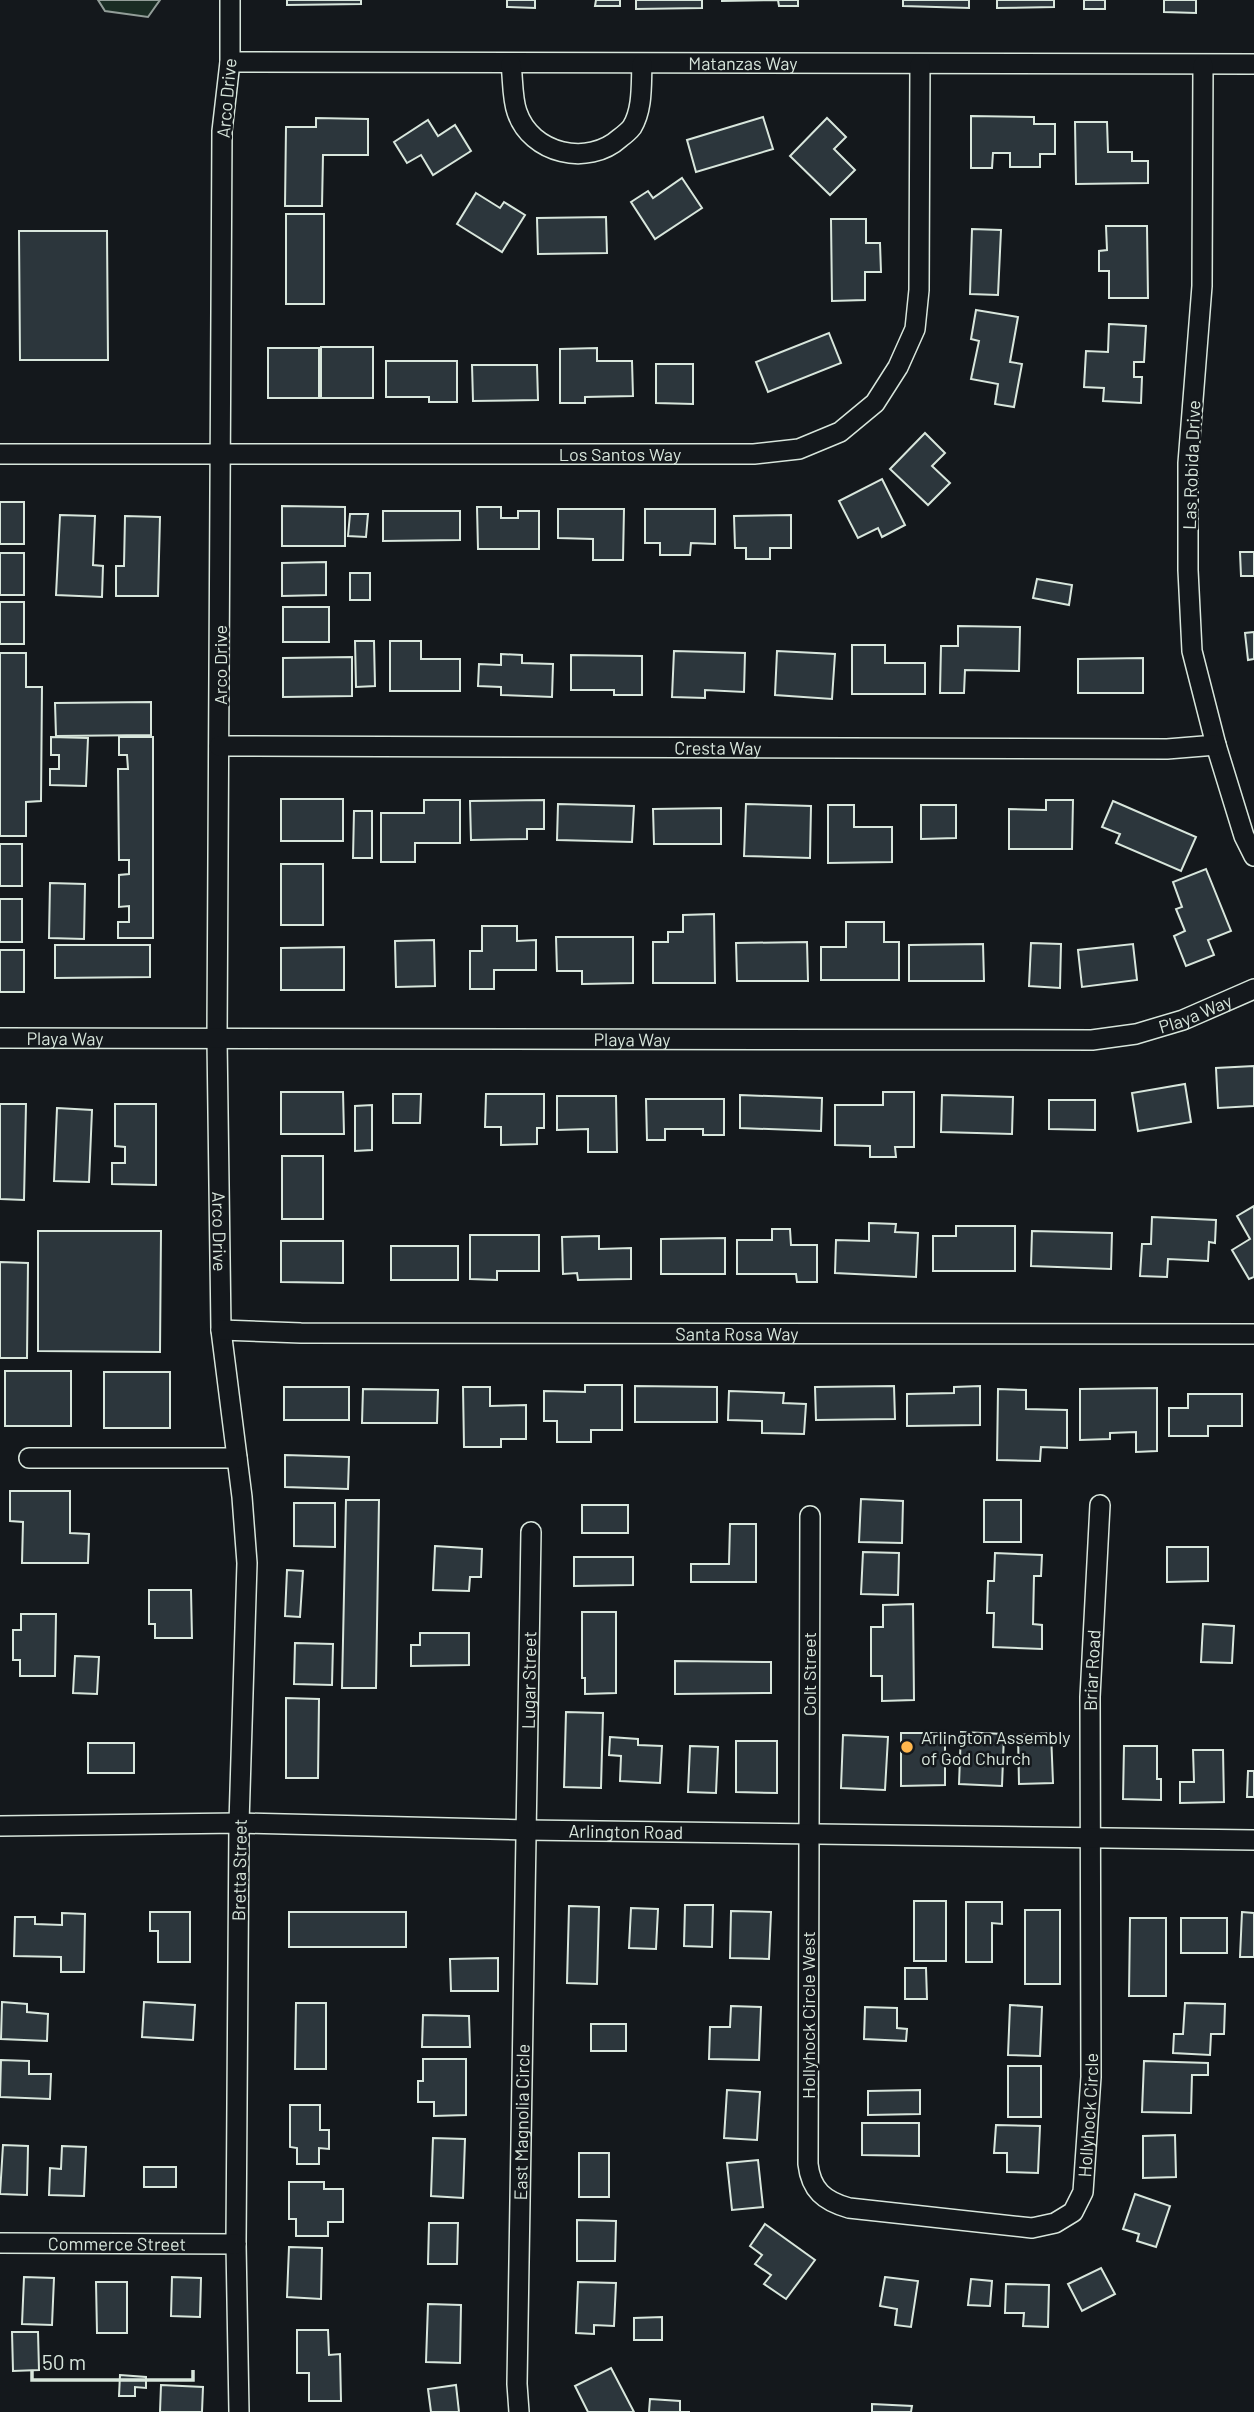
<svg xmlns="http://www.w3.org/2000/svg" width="1254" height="2412" font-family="Barlow,sans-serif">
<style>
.green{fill:#1a2d24;stroke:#939e99;stroke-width:2}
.building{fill:#2c363c;stroke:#d8e6dc;stroke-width:2}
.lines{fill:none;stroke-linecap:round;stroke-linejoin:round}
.street-casing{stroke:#d8e6dc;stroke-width:22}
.street{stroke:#14181c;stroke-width:19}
.poi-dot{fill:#ffb74d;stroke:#14181c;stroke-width:2.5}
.labels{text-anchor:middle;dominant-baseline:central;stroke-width:5;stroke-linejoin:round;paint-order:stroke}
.street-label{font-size:18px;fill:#d8e6dc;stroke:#14181c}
.poi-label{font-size:18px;fill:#d8e6dc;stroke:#14181c;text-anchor:start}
</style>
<rect width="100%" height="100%" fill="#14181c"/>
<polygon class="green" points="98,0 160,0 148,17 105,11"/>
<g class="building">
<polygon points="287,0 361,0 361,4 287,5"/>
<polygon points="507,0 535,0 535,8 507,7"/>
<polygon points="596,0 620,0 620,6 595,6"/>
<polygon points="636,0 702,0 702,8 636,9"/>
<polygon points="778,0 722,1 722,0 798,0 798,6 779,6"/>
<polygon points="903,0 969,0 969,8 903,6"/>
<polygon points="997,0 1054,0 1054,7 997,8"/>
<rect x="1084" y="0" width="21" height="9"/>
<polygon points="1164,0 1196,0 1196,13 1164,12"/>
<polygon points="971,116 1034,117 1034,124 1055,124 1055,154 1040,154 1040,167 1010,167 1010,153 993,153 992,168 971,168"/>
<polygon points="763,117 773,149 696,172 687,140"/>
<polygon points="316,118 368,119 368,155 323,155 322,206 285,206 286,127 316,127"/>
<polygon points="827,118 846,137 834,149 855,170 830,195 790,156"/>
<polygon points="428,120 438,136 455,125 471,151 433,175 421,155 407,163 394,142"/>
<polygon points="1075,122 1107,122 1108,152 1132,152 1132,161 1148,161 1148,183 1076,184"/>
<polygon points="682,178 702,208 655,239 631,202 648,191 653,198"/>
<polygon points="476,193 500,208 504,202 525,215 502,252 457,224"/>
<rect x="286" y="214" width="38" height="90"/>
<polygon points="606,217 607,253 538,254 537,218"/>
<polygon points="831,219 866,219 866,243 880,243 881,272 865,272 865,300 832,301"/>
<polygon points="1106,226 1147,226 1148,298 1109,298 1109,271 1099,271 1099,251 1107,250"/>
<polygon points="972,229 1001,230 998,295 970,294"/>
<polygon points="19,231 107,231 108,360 20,360"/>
<polygon points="976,310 1018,317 1010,362 1022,364 1014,407 995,404 998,384 971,379 979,341 971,339"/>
<polygon points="1109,324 1146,326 1144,362 1134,362 1134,377 1142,377 1141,403 1103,401 1104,388 1084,387 1086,351 1108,352"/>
<polygon points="829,333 841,363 768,392 756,362"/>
<rect x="321" y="347" width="52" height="51"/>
<rect x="268" y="348" width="51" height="50"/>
<polygon points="597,348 597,361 632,361 633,396 585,397 585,403 560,403 560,349"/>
<polygon points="386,361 457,361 457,402 429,402 429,397 386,397"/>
<polygon points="656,364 693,364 693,404 656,403"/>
<polygon points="472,365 537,365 538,400 473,401"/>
<polygon points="925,433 945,453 932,466 950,483 928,505 890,469"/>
<polygon points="882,479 905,525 882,537 878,528 858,538 839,501"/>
<rect x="0" y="502" width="24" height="42"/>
<polygon points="282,506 345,507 345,546 282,546"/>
<polygon points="477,507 501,507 501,518 518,518 518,511 539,511 539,549 478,549"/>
<polygon points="558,509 624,509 623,560 593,560 593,539 558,538"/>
<polygon points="645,509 715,509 715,544 691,543 690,555 660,555 660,543 645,543"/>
<polygon points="383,511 460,511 460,540 383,541"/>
<polygon points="350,514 368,514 366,537 348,536"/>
<polygon points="60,515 95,516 93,565 103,566 102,597 56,595"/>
<polygon points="791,515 791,548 770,548 770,559 746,559 746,548 735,548 734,516"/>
<polygon points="125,516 160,517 158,596 116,596 116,566 124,566"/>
<polygon points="1240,552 1254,552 1254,576 1241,576"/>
<rect x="0" y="553" width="24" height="42"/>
<polygon points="326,562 326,595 282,596 282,563"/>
<rect x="350" y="573" width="20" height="27"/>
<polygon points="1037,579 1072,585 1069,605 1033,598"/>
<rect x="0" y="602" width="24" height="42"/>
<rect x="283" y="607" width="46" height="35"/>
<polygon points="958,626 1020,627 1019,671 965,670 964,693 940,693 941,646 958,646"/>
<polygon points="1254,632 1254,659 1248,660 1245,633"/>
<polygon points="355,641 374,641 375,686 356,687"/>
<polygon points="390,641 421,641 421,659 460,659 460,691 390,691"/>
<polygon points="852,645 885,645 885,663 925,663 925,694 852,694"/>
<polygon points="674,651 745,653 744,692 705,690 705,698 672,697"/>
<polygon points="777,651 835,654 832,699 775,695"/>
<polygon points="0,653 26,653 26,687 42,687 41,801 26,802 26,836 0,836"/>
<polygon points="501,654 522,655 522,663 553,664 552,697 501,695 501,687 478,686 479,664 501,665"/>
<polygon points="571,655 642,656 642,695 614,695 614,690 571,690"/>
<polygon points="352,657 352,696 283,697 283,658"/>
<polygon points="1143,658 1143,693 1078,693 1078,659"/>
<polygon points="151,702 151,735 56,736 55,703"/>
<polygon points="51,737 88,738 86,786 50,785 50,769 59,769 59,755 51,755"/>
<polygon points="119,737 153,737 153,938 118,938 118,922 129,922 129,906 119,907 119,875 129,874 129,860 119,860 118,769 128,769 127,755 119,755"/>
<rect x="281" y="799" width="62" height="42"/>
<polygon points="424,800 460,800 460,843 415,843 415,862 381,862 381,813 424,813"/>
<polygon points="544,800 544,829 527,829 527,839 471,840 470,801"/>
<polygon points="1046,800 1073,800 1072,849 1009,849 1009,809 1046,810"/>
<polygon points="1113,801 1196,837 1181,871 1116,843 1120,834 1102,827"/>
<polygon points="558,804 634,806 632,842 557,840"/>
<polygon points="746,804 811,806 810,858 744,856"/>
<polygon points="828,805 854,805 854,827 892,827 892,862 828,863"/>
<polygon points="921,805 956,805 956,838 921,839"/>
<polygon points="721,808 721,844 654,844 653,809"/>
<polygon points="354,811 372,811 372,858 353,858"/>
<rect x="0" y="844" width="22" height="42"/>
<rect x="281" y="864" width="42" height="61"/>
<polygon points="1206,869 1231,931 1208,940 1214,955 1186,966 1174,936 1185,931 1176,909 1182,907 1173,882"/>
<polygon points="50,883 85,884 84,939 49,938"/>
<rect x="0" y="899" width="22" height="43"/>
<polygon points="714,914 715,983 653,983 653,942 668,942 668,932 683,932 683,915"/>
<polygon points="846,922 884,922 884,942 899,942 899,980 821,980 821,947 846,947"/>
<polygon points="482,926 517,926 517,941 536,940 536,970 494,970 494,989 470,989 470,951 482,951"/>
<polygon points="556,937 633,937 633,983 582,984 582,971 557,971"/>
<polygon points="434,940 435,986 396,987 395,941"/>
<polygon points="807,942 808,981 737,981 736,943"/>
<polygon points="1031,943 1061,944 1060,988 1029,986"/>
<polygon points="983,944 984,981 909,981 909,945"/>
<polygon points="1133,944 1137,980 1082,987 1078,950"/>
<polygon points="55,945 150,945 150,977 55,978"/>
<polygon points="344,947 344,990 281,990 281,948"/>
<rect x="0" y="950" width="24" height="42"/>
<polygon points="1254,1066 1254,1106 1218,1108 1216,1068"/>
<polygon points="1185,1084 1191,1122 1138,1131 1132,1093"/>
<polygon points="281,1092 343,1092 344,1134 281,1134"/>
<polygon points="883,1092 914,1092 914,1147 895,1147 896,1157 870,1157 870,1146 835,1145 835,1105 883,1105"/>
<polygon points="393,1094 421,1094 420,1123 393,1123"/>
<polygon points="486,1094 544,1094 544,1128 537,1128 537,1144 501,1145 501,1127 485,1127"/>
<polygon points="740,1095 822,1098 821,1131 740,1128"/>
<polygon points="942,1095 1013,1097 1012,1134 941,1132"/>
<polygon points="557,1096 616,1096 617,1152 588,1152 588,1129 557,1130"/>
<polygon points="646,1099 724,1099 724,1135 703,1135 703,1129 665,1129 665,1140 647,1140"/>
<polygon points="1049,1100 1095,1100 1095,1130 1049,1129"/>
<polygon points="0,1104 26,1104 24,1200 0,1199"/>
<polygon points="115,1104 156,1104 156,1185 112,1184 112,1163 125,1163 125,1147 115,1146"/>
<polygon points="372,1105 372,1150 355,1151 355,1106"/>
<polygon points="57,1108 92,1110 89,1182 54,1181"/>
<rect x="282" y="1156" width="41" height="63"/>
<polygon points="1254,1206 1254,1277 1249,1279 1232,1250 1250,1239 1237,1216"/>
<polygon points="1152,1217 1216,1220 1215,1243 1209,1242 1208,1261 1168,1259 1167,1277 1140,1276 1142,1244 1151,1244"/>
<polygon points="869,1223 896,1224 895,1232 918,1233 916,1277 835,1273 836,1240 869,1241"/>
<polygon points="956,1226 1015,1226 1015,1271 933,1271 933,1236 956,1236"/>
<polygon points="772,1229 790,1229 791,1245 817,1245 817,1282 797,1282 796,1274 737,1274 737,1240 772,1240"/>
<polygon points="38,1231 161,1231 160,1352 38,1351"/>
<polygon points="1032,1231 1112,1233 1111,1269 1031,1266"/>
<polygon points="470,1235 539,1235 539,1271 497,1271 497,1280 470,1279"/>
<polygon points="599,1236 599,1249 631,1248 631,1279 578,1280 577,1273 563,1274 562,1237"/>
<polygon points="725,1238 725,1274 661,1274 661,1239"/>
<polygon points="281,1241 343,1241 343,1283 281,1282"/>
<rect x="391" y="1246" width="67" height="34"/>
<polygon points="0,1262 28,1263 27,1358 0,1358"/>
<rect x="5" y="1371" width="66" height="55"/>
<rect x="104" y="1372" width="66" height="56"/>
<polygon points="585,1385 622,1385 622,1430 591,1430 591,1442 557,1442 557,1421 544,1421 544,1391 585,1392"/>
<polygon points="635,1386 717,1387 717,1422 635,1422"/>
<polygon points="894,1386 895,1419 816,1420 815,1387"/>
<polygon points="980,1386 980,1425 907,1426 907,1394 954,1393 954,1387"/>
<rect x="284" y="1387" width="65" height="33"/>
<polygon points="463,1387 490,1387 490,1406 526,1405 526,1439 501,1439 501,1447 464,1447"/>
<polygon points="1157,1388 1157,1451 1136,1452 1136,1432 1110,1433 1110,1439 1080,1440 1080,1389"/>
<polygon points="363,1389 438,1390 437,1423 362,1423"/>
<polygon points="998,1389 1026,1390 1026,1409 1067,1410 1067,1448 1041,1447 1040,1461 997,1460"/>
<polygon points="729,1391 784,1393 783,1403 806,1404 804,1434 762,1433 762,1421 728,1420"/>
<polygon points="1188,1394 1242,1394 1242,1426 1208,1426 1208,1436 1169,1436 1169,1408 1188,1408"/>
<polygon points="285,1455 349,1457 348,1489 285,1487"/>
<polygon points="10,1491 70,1491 70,1533 89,1534 88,1563 22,1563 23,1522 10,1521"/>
<polygon points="861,1499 903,1501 902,1543 859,1542"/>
<polygon points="346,1500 379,1500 376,1688 342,1688"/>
<rect x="984" y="1500" width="37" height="42"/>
<polygon points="294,1503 335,1503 335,1547 294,1546"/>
<rect x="582" y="1505" width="46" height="28"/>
<polygon points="730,1524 756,1524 756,1582 691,1582 691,1564 729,1564"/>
<polygon points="435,1546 482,1549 481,1577 470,1577 469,1591 433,1590"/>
<polygon points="1167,1547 1208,1547 1208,1581 1167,1582"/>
<polygon points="863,1552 899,1553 898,1595 861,1594"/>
<polygon points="995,1553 1042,1555 1041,1576 1034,1576 1033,1624 1042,1625 1042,1649 993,1647 994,1613 987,1613 988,1581 994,1581"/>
<polygon points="574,1557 633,1557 633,1585 574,1586"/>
<polygon points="287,1570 303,1571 300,1617 285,1616"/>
<polygon points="149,1590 191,1590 192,1638 155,1638 155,1624 149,1624"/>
<polygon points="913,1604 914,1700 882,1701 882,1676 871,1676 871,1627 883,1627 883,1605"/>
<polygon points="582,1612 616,1612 616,1693 585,1694 585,1678 582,1678"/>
<polygon points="21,1614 56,1614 55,1676 20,1676 20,1660 13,1660 13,1630 21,1630"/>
<polygon points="1203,1624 1234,1626 1232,1663 1201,1662"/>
<polygon points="420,1633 469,1633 469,1665 411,1666 411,1645 420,1645"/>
<polygon points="295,1643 333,1644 332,1685 294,1684"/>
<polygon points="75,1656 99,1657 97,1694 73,1693"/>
<polygon points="675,1661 771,1662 771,1693 675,1694"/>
<polygon points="286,1698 319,1699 318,1778 286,1778"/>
<polygon points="566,1712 603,1713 601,1788 564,1787"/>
<polygon points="961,1732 1004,1734 1002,1786 959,1784"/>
<polygon points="901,1733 945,1733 945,1785 901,1786"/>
<polygon points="1051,1733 1053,1783 1019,1784 1018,1735"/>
<polygon points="843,1735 888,1737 885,1790 841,1788"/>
<polygon points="610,1737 638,1739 638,1745 662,1746 660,1783 620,1781 621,1756 609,1755"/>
<polygon points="736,1741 777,1741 777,1793 736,1792"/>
<rect x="88" y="1743" width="46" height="30"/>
<polygon points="690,1746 718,1747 716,1793 688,1792"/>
<polygon points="1124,1746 1157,1746 1157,1779 1161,1779 1161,1800 1123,1799"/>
<polygon points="1193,1750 1223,1750 1224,1802 1180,1803 1180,1782 1194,1782"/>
<polygon points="1248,1771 1254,1771 1254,1797 1247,1797"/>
<rect x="914" y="1901" width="32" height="60"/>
<polygon points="966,1902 1002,1902 1002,1924 992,1923 992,1962 966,1962"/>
<polygon points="685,1905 713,1905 712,1947 684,1946"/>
<polygon points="569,1906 599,1907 597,1984 567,1983"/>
<polygon points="631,1908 658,1909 656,1949 629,1948"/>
<rect x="1025" y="1910" width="35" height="74"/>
<polygon points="731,1911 771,1912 769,1959 730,1958"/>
<polygon points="150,1912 190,1912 190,1962 158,1962 158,1931 150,1931"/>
<rect x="289" y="1912" width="117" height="35"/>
<polygon points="1242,1912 1254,1913 1254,1957 1240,1957"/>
<polygon points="62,1913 85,1914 84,1972 61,1972 61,1957 14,1956 15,1917 35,1917 35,1924 62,1925"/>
<polygon points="1130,1918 1166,1918 1166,1996 1129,1996"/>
<rect x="1181" y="1918" width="46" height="35"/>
<polygon points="498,1958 498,1991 451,1991 450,1959"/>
<polygon points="905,1968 926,1968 927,1999 905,1999"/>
<polygon points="2,2002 27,2004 27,2012 48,2014 47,2041 1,2039"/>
<polygon points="144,2002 195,2005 193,2040 142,2037"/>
<polygon points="296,2003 326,2003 326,2069 295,2069"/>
<polygon points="1185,2003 1225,2004 1224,2034 1211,2034 1210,2055 1173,2053 1174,2034 1183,2034"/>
<polygon points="1010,2005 1042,2007 1040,2056 1008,2055"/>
<polygon points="731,2006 761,2007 759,2060 709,2059 710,2027 730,2027"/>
<polygon points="865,2007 897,2008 897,2028 907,2029 906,2041 864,2039"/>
<polygon points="423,2015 469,2016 470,2047 422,2047"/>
<rect x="591" y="2024" width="35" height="27"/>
<polygon points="423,2059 466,2059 466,2115 434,2116 434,2102 418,2102 418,2081 423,2081"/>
<polygon points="1,2060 29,2061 29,2074 51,2074 50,2099 0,2097"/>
<polygon points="1144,2061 1208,2063 1208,2075 1192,2075 1191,2113 1142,2112"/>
<rect x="1008" y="2066" width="33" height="51"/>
<polygon points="727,2090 760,2092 757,2140 724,2138"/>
<polygon points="920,2090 920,2114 868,2115 868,2091"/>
<polygon points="290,2105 320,2105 320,2130 329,2130 329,2149 319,2148 319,2164 297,2164 297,2148 290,2147"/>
<polygon points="862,2123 919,2123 919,2156 862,2155"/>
<polygon points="996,2125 1040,2126 1038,2173 1007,2172 1007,2153 994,2153"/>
<polygon points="1175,2135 1176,2177 1143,2178 1143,2136"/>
<polygon points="433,2138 465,2139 463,2198 431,2196"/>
<polygon points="3,2145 28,2146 27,2195 0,2194"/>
<polygon points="62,2146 86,2147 84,2196 49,2195 50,2168 61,2169"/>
<rect x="579" y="2153" width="30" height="44"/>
<polygon points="758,2160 763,2207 732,2210 727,2163"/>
<rect x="144" y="2167" width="32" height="20"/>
<polygon points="289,2182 324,2182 324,2189 343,2189 343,2222 328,2222 328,2236 296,2236 296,2219 289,2219"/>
<polygon points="1135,2194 1170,2206 1156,2247 1137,2241 1139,2234 1123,2229"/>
<polygon points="577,2220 616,2221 615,2261 577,2261"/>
<polygon points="429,2223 458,2223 457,2264 428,2264"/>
<polygon points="765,2224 815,2260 786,2299 764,2284 771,2275 755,2264 762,2255 750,2246"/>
<polygon points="289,2247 322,2248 321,2299 287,2297"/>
<polygon points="1101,2268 1115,2294 1082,2311 1068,2284"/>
<polygon points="24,2277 54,2278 52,2325 22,2324"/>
<polygon points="172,2277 201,2278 200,2317 171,2316"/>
<polygon points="885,2277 918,2281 911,2327 895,2325 897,2309 880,2306"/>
<polygon points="971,2279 992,2281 990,2306 968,2305"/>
<polygon points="96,2282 127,2282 127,2333 97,2333"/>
<polygon points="578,2282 616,2283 614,2326 594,2325 594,2334 576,2333"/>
<polygon points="1006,2284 1049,2285 1048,2327 1023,2326 1024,2313 1005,2313"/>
<polygon points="428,2304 461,2305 460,2363 426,2362"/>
<polygon points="662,2317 662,2340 634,2340 634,2318"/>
<polygon points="297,2330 328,2330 329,2355 340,2354 341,2401 309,2401 309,2373 297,2373"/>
<polygon points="12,2332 38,2332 39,2370 13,2371"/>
<polygon points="611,2368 634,2412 588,2412 575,2386"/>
<polygon points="120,2375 146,2377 146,2388 135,2387 135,2396 119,2396"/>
<polygon points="161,2385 203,2387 202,2412 160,2412"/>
<polygon points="456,2385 459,2412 431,2412 428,2389"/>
<polygon points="650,2399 680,2401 680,2412 690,2412 649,2412"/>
<polygon points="872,2404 912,2406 911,2412 872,2412"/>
</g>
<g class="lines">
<defs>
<g id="street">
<path id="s1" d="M230,0v62l-8,69 -5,908 4,291 21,167 5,66 -8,260 -3,421 3,168"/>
<path id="s2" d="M230,62l1024,2"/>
<path d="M511,64c2,15 1,34 6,48 14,42 71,55 103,26 4,-3 9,-7 12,-11 11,-18 9,-43 10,-63"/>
<polyline points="1203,65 1202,286 1188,463 1188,570 1192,651 1216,745 1244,836 1254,856"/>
<path id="s3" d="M0,454h754l45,-5 41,-17 35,-29 23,-36 17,-38 4,-39 1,-226"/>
<path id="s4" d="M219,746l948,3 49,-4"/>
<path id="s5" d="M0,1038l1092,2 44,-6 47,-14 71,-31"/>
<path id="s6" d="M221,1330l80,3 953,1"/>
<polyline points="29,1458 237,1458"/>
<path id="s7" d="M810,1516l-2,648c3,26 16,37 41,44l183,20 23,-5 18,-11 10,-20 8,-115 -1,-380 10,-192"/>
<path id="s8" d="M0,1826l239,-3 287,7 728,10"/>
<path id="s9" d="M0,2243l236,1"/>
<path id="s10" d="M519,2412l-2,-28 14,-852"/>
</g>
</defs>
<use href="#street" class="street-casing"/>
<use href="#street" class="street"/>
</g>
<circle class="poi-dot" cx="907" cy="1747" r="7"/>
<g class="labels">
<g class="street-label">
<text stroke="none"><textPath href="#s2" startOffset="513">Matanzas Way</textPath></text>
<text transform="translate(226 98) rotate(-85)">Arco Drive</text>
<text stroke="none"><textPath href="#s3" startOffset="620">Los Santos Way</textPath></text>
<text transform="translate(1191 465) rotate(-88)">Las Robida Drive</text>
<text transform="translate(220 665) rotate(-90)">Arco Drive</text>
<text stroke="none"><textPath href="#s4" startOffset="499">Cresta Way</textPath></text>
<text stroke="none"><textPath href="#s5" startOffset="1199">Playa Way</textPath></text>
<text stroke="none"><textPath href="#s5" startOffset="65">Playa Way</textPath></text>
<text stroke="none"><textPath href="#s5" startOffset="632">Playa Way</textPath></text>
<text stroke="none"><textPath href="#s1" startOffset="1232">Arco Drive</textPath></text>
<text stroke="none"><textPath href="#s6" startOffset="516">Santa Rosa Way</textPath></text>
<text stroke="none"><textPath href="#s7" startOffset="1486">Briar Road</textPath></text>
<text transform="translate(809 1674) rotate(-90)">Colt Street</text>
<text stroke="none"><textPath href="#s10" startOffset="732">Lugar Street</textPath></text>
<text stroke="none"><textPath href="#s8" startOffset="626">Arlington Road</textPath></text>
<text transform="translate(239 1870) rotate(-89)">Bretta Street</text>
<text transform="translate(808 2015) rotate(-90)">Hollyhock Circle West</text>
<text stroke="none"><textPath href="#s7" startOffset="1041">Hollyhock Circle</textPath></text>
<text stroke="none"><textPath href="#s10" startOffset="290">East Magnolia Circle</textPath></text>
<text stroke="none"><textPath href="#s9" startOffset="117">Commerce Street</textPath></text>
</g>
<g class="poi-label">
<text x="921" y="1737">Arlington Assembly<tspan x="921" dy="21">of God Church</tspan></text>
</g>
</g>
<path d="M32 2370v10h161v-10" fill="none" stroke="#d8e6dc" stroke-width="3.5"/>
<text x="42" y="2370" font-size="21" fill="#d8e6dc" stroke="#14181c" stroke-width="5" paint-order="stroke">50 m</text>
</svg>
